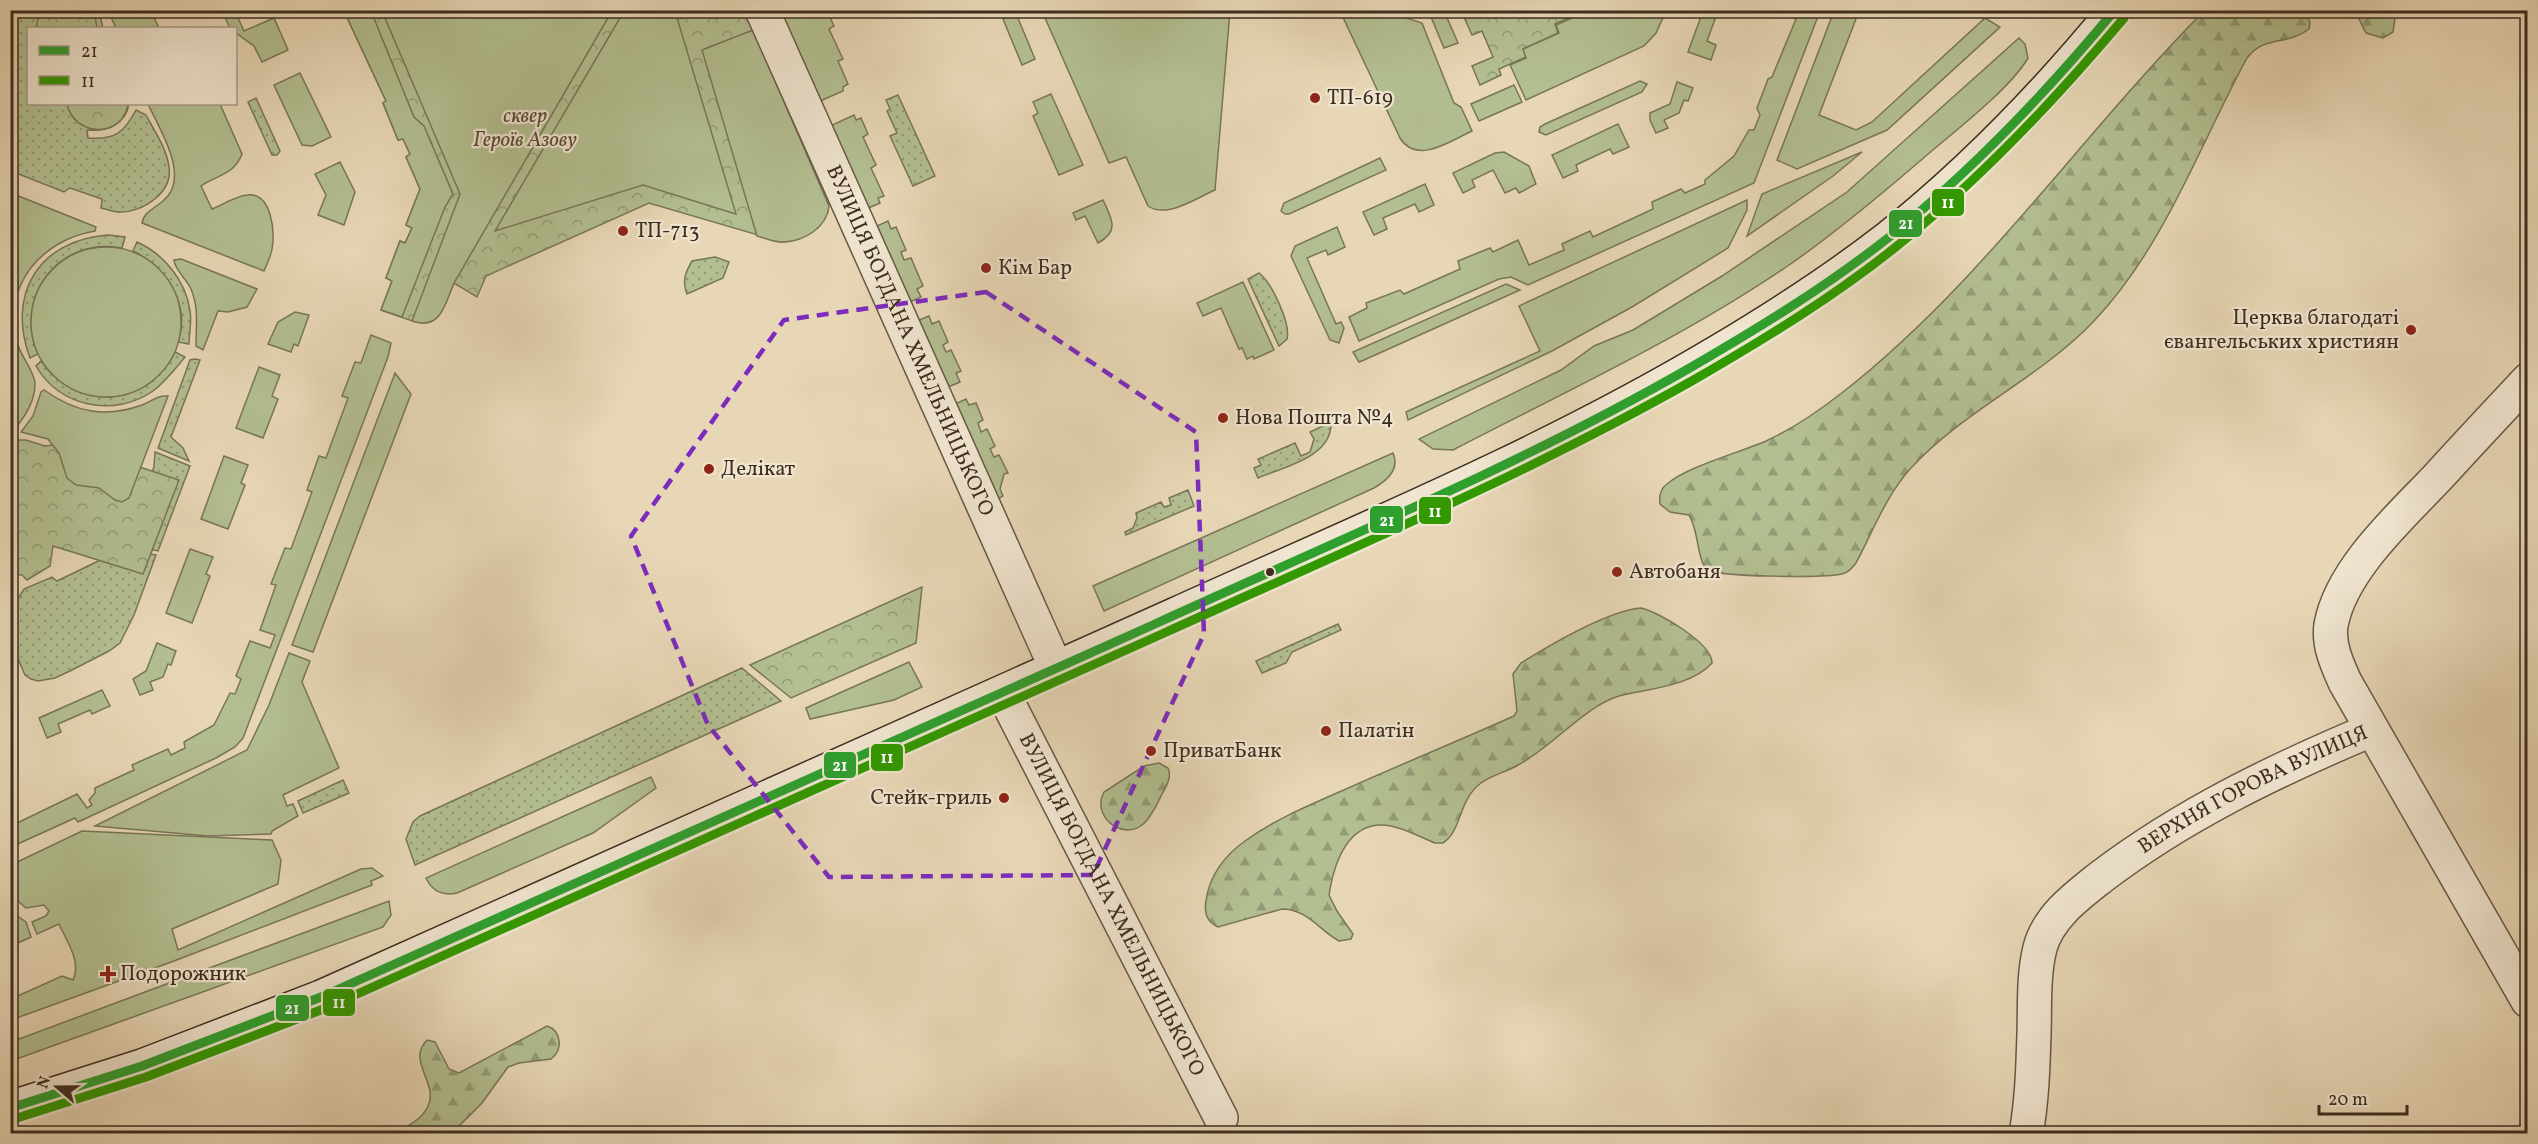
<svg xmlns="http://www.w3.org/2000/svg" width="2538" height="1144" font-family="Vollkorn,serif">
<style>
.grass{fill:url(#grass-dots);stroke:#787658;stroke-width:1.5}
.forest{fill:url(#forest-firs);stroke:#787658;stroke-width:1.5}
.park{fill:url(#park-crowns);stroke:#787658;stroke-width:1.5}
.garden{fill:#b3bf91;stroke:#787658;stroke-width:1.5}
.lines{fill:none;stroke-linecap:round;stroke-linejoin:round}
.minor-casing{stroke:#685845;stroke-width:36}
.tertiary-casing{stroke:#685845;stroke-width:36}
.secondary-casing{stroke:#3d2d1f;stroke-width:36}
.minor{stroke:#f0e5d0;stroke-width:33}
.tertiary{stroke:#f0e5d0;stroke-width:33}
.secondary{stroke:#f0e5d0;stroke-width:33}
.bus-1-casing{stroke:#f0e5d0;stroke-width:14}
.bus-2-casing{stroke:#f0e5d0;stroke-width:14}
.bus-1{stroke:#2fa02e;stroke-width:9}
.bus-2{stroke:#390;stroke-width:9}
.marked{fill:none;stroke:#7b2cbf;stroke-width:4.5;stroke-dasharray:12 8;stroke-linejoin:round}
.poi-dot{fill:#8f2418;stroke:#f0e5d0;stroke-width:2}
.bus-dot{fill:#3d2d1f;stroke:#f0e5d0;stroke-width:2}
.labels{text-anchor:middle;dominant-baseline:central;stroke-width:4.5;stroke-linejoin:round;paint-order:stroke}
.poi-label{font-size:21px;fill:#3d2d1f;stroke:#f0e5d0;text-anchor:start}
.park-label{font-size:21px;font-style:italic;fill:#554a36;stroke:#f0e5d0}
.street-label{font-size:21px;fill:#3d2d1f;stroke:#f0e5d0}
.line-badge{stroke:#f0e5d0;stroke-width:2}
.badge-label{font-size:16px;text-anchor:middle;font-weight:bold;fill:#fff}
</style>
<defs>
<pattern id="grass-dots" width="8" height="8" patternUnits="userSpaceOnUse" patternTransform="scale(1.5)"><rect width="8" height="8" fill="#b3bf91"/><path d="M2 2h.1M6 6h.1" fill="none" stroke="#939c76" stroke-width="1.8" stroke-linecap="round"/></pattern>
<pattern id="forest-firs" width="22" height="20" patternUnits="userSpaceOnUse" patternTransform="scale(1.5)"><rect width="22" height="20" fill="#b3bf91"/><path d="M5 1l3.5 6h-7zM16 11l3.5 6h-7z" fill="#939c76"/></pattern>
<pattern id="park-crowns" width="20" height="18" patternUnits="userSpaceOnUse" patternTransform="scale(1.5)"><rect width="20" height="18" fill="#b3bf91"/><path d="M2 6a3 3 0 1 1 6 0M12 15a3 3 0 1 1 6 0" fill="none" stroke="#939c76"/></pattern>
</defs>
<rect width="100%" height="100%" fill="#e8d7b6"/>
<filter id="stains"><feTurbulence type="fractalNoise" baseFrequency=".00333" numOctaves="4"/><feColorMatrix values="0 0 0 0 .2 0 0 0 0 .09 0 0 0 0 .02 0 0 0 .5 -.17"/></filter>
<radialGradient id="worn" r=".72"><stop offset=".6" stop-color="#630" stop-opacity="0"/><stop offset="1" stop-color="#630" stop-opacity=".3"/></radialGradient>
<g class="grass">
<path d="M10,11h89l4,17h-75v76h101c-3,20 -23,28 -42,26l1,8c27,2 36,-5 48,-28l10,5c8,15 21,34 23,52 4,25 -26,46 -50,45 -5,0 -12,-3 -18,-4l1,-9 -32,-11 -6,4 -53,-21z"/>
<polygon points="898,95 935,176 913,186 890,136 897,133 887,111 890,109 886,100"/>
<polygon points="256,98 280,151 277,155 272,155 248,102"/>
<path d="M108,235l17,2 -3,11c-62,-12 -109,48 -84,106l-8,4c-24,-64 9,-118 78,-123z"/>
<path d="M137,242c27,12 49,39 53,69 2,10 -1,23 -1,33l-11,-2c13,-38 -12,-75 -45,-91z"/>
<path d="M715,257l14,5 -6,16 -36,16c-5,-13 -2,-21 5,-33z"/>
<path d="M1259,273c13,10 32,51 28,66l-8,7 -31,-67z"/>
<path d="M175,352l10,5c-10,12 -19,24 -32,34 -39,27 -94,16 -117,-25l5,-5c38,52 104,47 134,-9z"/>
<polygon points="195,359 200,360 171,437 183,448 189,461 158,448 190,360"/>
<path d="M1331,422c2,35 -48,45 -73,56l-4,-10 7,-3 -3,-6 37,-16 6,13 9,-4 4,-13 -4,-7z"/>
<polygon points="155,452 190,466 158,551 126,544 154,467"/>
<polygon points="1188,490 1194,506 1126,535 1125,532 1133,528 1137,518 1136,513 1161,502 1164,507 1171,505 1169,498"/>
<polygon points="123,549 156,555 134,615 120,643 109,651 70,671 55,678 38,681 31,679 25,675 11,643 10,611 24,589 52,577 57,581"/>
<polygon points="1338,624 1341,630 1292,652 1286,663 1262,673 1256,661"/>
<polygon points="742,668 781,701 415,865 406,839 413,822 420,816"/>
<polygon points="343,780 349,793 303,813 298,801"/>
</g>
<g class="forest">
<path d="M2205,10l98,1 7,11 -1,7c-22,17 -45,6 -62,29 -48,88 -82,188 -153,263 -54,57 -130,89 -184,148 -24,27 -37,62 -54,94 -4,5 -7,9 -14,11 -16,4 -123,3 -134,-4 -11,-7 -9,-40 -19,-55l-19,-3 -10,-8c-1,-8 0,-15 7,-20 19,-17 74,-32 99,-43 28,-13 53,-30 77,-49 139,-109 238,-257 362,-382z"/>
<polygon points="2355,11 2396,11 2393,32 2383,38 2366,33"/>
<path d="M1641,608c18,4 71,35 71,55 -20,23 -65,26 -93,33 -34,10 -68,52 -101,69 -12,7 -26,10 -37,18 -23,17 -19,48 -38,60h-8c-15,-6 -29,-14 -44,-17 -42,-8 -57,36 -62,69l8,16 16,23 -2,5 -12,2c-20,-11 -32,-32 -57,-32l-64,18c-11,-5 -14,-15 -12,-26 3,-25 19,-46 39,-60 30,-22 67,-37 101,-52 56,-25 112,-48 168,-73l3,-5 -4,-37 8,-11c29,-18 87,-52 120,-55z"/>
<path d="M1159,763l9,5c4,9 -1,17 -6,26 -5,10 -11,24 -20,31 -21,16 -51,-10 -38,-33l40,-26z"/>
<path d="M547,1026c15,5 16,24 4,33l-32,4 -11,4 -26,36 -30,30h-56c11,-7 26,-13 32,-27 11,-23 -22,-45 -1,-66l8,2 14,27 10,4z"/>
</g>
<g class="park">
<polygon points="40,10 94,11 97,28 36,28"/>
<path d="M344,11h400l84,189v12l-10,16 -23,12 -13,2 -133,-39 -163,73 -9,21 -23,-14c-22,52 -24,44 -73,27l11,-29 -6,-3 14,-37 5,2 7,-15 -6,-3 14,-36 -14,-32 4,-3 -7,-15 -5,1 -15,-37 3,-2z"/>
<polygon points="1474,11 1474,10 1585,11 1555,24 1558,33 1523,49 1526,57 1499,69 1501,75 1480,85 1472,66 1493,57 1482,31 1472,35 1463,15"/>
<path d="M67,104h61c-5,35 -54,33 -61,0z"/>
<polygon points="15,440 26,440 45,446 67,443 179,480 143,574 53,546 50,566 27,580 22,575 11,574 10,526 14,524 10,512 10,442"/>
<polygon points="922,587 916,643 791,698 750,665"/>
</g>
<g class="garden">
<polygon points="1432,10 1444,11 1458,43 1444,48 1429,12"/>
<polygon points="115,11 151,11 159,28 116,28 109,13"/>
<polygon points="222,11 235,11 244,31 274,18 288,50 262,62 254,46 236,33 236,28 230,28"/>
<polygon points="344,11 371,11 414,117 424,126 453,194 445,207 402,317 381,310 392,281 386,278 400,241 405,243 412,228 406,225 420,189 406,157 410,154 403,139 398,140 383,103 386,101"/>
<path d="M382,11h230l-158,272c-9,21 -13,48 -42,38l48,-127z"/>
<polygon points="624,11 675,11 736,214 643,185 495,231"/>
<polygon points="794,11 827,11 834,26 829,29 843,59 838,61 848,84 843,87 843,91 818,102 780,17"/>
<polygon points="1007,11 1015,11 1035,59 1022,65 1003,19 1009,16"/>
<path d="M1042,11h188l-15,179c-19,8 -48,29 -67,16l-22,-49 -17,6z"/>
<path d="M1340,11h45l37,12 32,80 7,4 11,24c-22,10 -55,34 -72,7z"/>
<polygon points="1588,11 1666,11 1656,33 1644,46 1526,100 1510,65 1526,58 1523,49 1559,33 1556,25"/>
<polygon points="1703,11 1718,11 1707,41 1716,45 1711,60 1688,52"/>
<polygon points="1794,11 1820,11 1754,183 1528,285 1511,277 1499,279 1359,341 1349,317 1367,308 1366,303 1400,290 1404,294 1460,269 1458,261 1490,248 1493,252 1518,240 1529,265 1564,250 1562,244 1590,231 1593,237 1653,209 1652,202 1681,189 1685,193 1705,184 1705,180 1734,156 1749,130 1754,130 1760,115 1757,108 1768,79 1772,77 1796,19 1791,17"/>
<polygon points="1834,11 1859,11 1819,115 1856,130 1872,122 1985,18 2000,27 1887,130 1797,169 1777,160"/>
<path d="M753,30l76,176c-2,21 -24,35 -45,36 -8,1 -19,-4 -27,-6l-55,-186z"/>
<path d="M2019,38l6,6 3,14c-18,31 -73,73 -101,97 -44,38 -88,75 -135,108 -106,73 -225,128 -339,187l-20,-1 -14,-10 142,-69 33,-24 39,-16 89,-54 125,-84z"/>
<polygon points="300,73 331,137 312,146 302,145 274,85"/>
<polygon points="1640,81 1647,84 1642,92 1546,135 1539,132 1540,127 1545,124"/>
<polygon points="1677,82 1693,88 1688,101 1684,100 1679,113 1664,120 1668,128 1656,133 1650,120 1650,113 1670,104"/>
<polygon points="1514,85 1522,102 1479,121 1471,104"/>
<polygon points="1051,94 1083,165 1059,175 1033,116 1038,113 1033,102"/>
<path d="M148,104h72l22,50c-8,21 -25,21 -41,32l11,23c10,-4 24,-13 35,-14 25,-3 28,37 25,54 -1,7 -5,15 -8,22l-122,-48c2,-12 14,-15 22,-23 27,-23 -5,-72 -16,-96z"/>
<polygon points="854,115 856,120 861,118 868,134 863,137 876,165 871,168 884,196 878,198 880,203 866,209 828,127"/>
<polygon points="1618,124 1629,147 1613,154 1610,149 1576,165 1578,171 1563,178 1552,155"/>
<polygon points="1504,152 1529,166 1536,184 1519,193 1516,188 1505,193 1493,170 1472,180 1475,187 1463,193 1453,173 1495,153"/>
<polygon points="1862,152 1833,176 1747,236 1762,194"/>
<polygon points="1380,158 1386,170 1289,214 1285,214 1281,211 1284,203"/>
<polygon points="340,162 355,192 344,225 318,215 326,195 315,174"/>
<polygon points="1425,184 1434,205 1419,212 1415,204 1383,218 1387,229 1374,235 1363,212"/>
<path d="M11,193l85,34 -1,4c-54,9 -93,55 -78,111 3,14 18,29 18,42 0,18 -12,36 -24,49z"/>
<path d="M1103,200c9,19 17,31 -5,43l-13,-27 -9,4 -3,-7z"/>
<polygon points="1747,200 1747,210 1728,248 1632,307 1552,351 1408,420 1406,412 1540,351 1519,306"/>
<polygon points="888,221 891,229 896,227 906,250 901,252 904,260 911,258 923,286 917,289 921,297 908,303 875,227"/>
<polygon points="1337,227 1345,247 1328,255 1326,250 1307,258 1336,324 1341,322 1344,328 1339,343 1330,340 1291,256 1295,246"/>
<circle cx="106" cy="322" r="75"/>
<path d="M181,259l76,30 -10,18 -19,5 -10,-1 -15,39 -7,-4c0,-20 3,-38 -5,-57 -4,-10 -16,-18 -17,-29z"/>
<polygon points="1243,282 1274,350 1254,359 1253,356 1247,359 1242,348 1239,349 1221,308 1203,316 1197,303"/>
<polygon points="1506,284 1520,290 1364,360 1359,362 1353,352"/>
<polygon points="295,312 309,315 298,346 294,344 291,352 268,344 278,322"/>
<polygon points="929,316 932,324 939,321 948,342 943,345 946,352 951,350 961,371 956,373 960,382 948,387 917,321"/>
<polygon points="371,335 391,343 388,357 243,738 235,747 216,758 78,822 75,818 11,847 11,826 77,794 87,808 92,805 89,800 95,793 95,788 134,770 132,765 168,749 171,755 185,748 184,742 214,725 230,693 235,694 241,679 236,676 250,641 270,648 275,635 260,630 276,585 271,584 285,548 291,549 312,492 307,490 319,456 326,458 348,398 342,396 355,362 361,363"/>
<polygon points="259,367 280,375 272,396 278,399 263,438 236,428"/>
<polygon points="395,373 411,394 313,652 292,645"/>
<path d="M44,390c32,23 62,28 98,15 11,-4 15,-10 26,-9l-39,102 -7,4 -7,-2 -16,-12 -23,-3 -9,-7 -8,-25 -11,-14 -27,-7 12,-16 8,-24z"/>
<polygon points="966,399 969,405 976,403 983,420 978,423 981,432 987,429 995,446 990,449 994,457 999,455 1008,473 1004,474 1000,489 1003,496 998,499 955,404"/>
<path d="M1393,453c7,16 -5,27 -19,35l-270,123 -11,-25z"/>
<polygon points="224,456 248,465 241,483 245,485 228,529 201,519"/>
<polygon points="190,549 213,557 206,574 210,576 192,623 166,613"/>
<polygon points="157,643 176,651 171,665 168,664 163,677 150,682 153,690 140,695 133,679 146,671"/>
<polygon points="289,653 310,661 302,682 339,768 283,795 287,806 293,804 298,816 272,831 271,834 208,836 95,826 247,750 269,705"/>
<polygon points="909,662 922,687 894,700 810,719 806,708"/>
<polygon points="102,690 110,706 92,714 90,710 58,724 61,732 47,738 39,718"/>
<path d="M651,777l5,11 -63,45 -136,60c-14,3 -25,-2 -31,-15z"/>
<path d="M82,831l190,9 9,20 -3,24 -106,45 6,21 183,-81 11,-1 11,8 -12,5 1,4 -198,76 -163,59v-21l51,-23 11,4c9,-18 -7,-40 -14,-56l-22,10 -5,-12 14,-6 3,-5 -5,-6 -18,3 -15,-13v-30z"/>
<polygon points="389,901 391,915 383,927 11,1061 11,1042"/>
<polygon points="10,911 26,922 31,937 11,946"/>
</g>
<g class="lines">
<defs>
<g id="minor">
<path d="M2528,380c-31,33 -61,65 -91,98 -37,39 -96,92 -106,147 -3,20 6,39 14,57l183,319"/>
<path id="s1" d="M1003,693l218,425"/>
<path id="s2" d="M2026,1134c6,-33 7,-67 8,-100 1,-29 -1,-58 6,-86 8,-31 37,-52 61,-71 83,-63 175,-107 270,-147"/>
</g>
<g id="tertiary">
<path id="s3" d="M762,10c99,220 196,439 294,658"/>
</g>
<path id="secondary" d="M10,1108l132,-42 179,-69c284,-129 570,-253 853,-382 183,-83 369,-159 542,-262 59,-35 118,-73 172,-115 84,-67 159,-145 227,-228"/>
</defs>
<use href="#minor" class="minor-casing"/>
<use href="#tertiary" class="tertiary-casing"/>
<use href="#secondary" class="secondary-casing"/>
<use href="#minor" class="minor"/>
<use href="#tertiary" class="tertiary"/>
<use href="#secondary" class="secondary"/>
<defs>
<path id="bus-1" d="M10,1108l132,-42 179,-69c277,-125 556,-248 834,-373 179,-82 362,-157 533,-255 69,-40 138,-82 200,-131 84,-67 158,-145 227,-228"/>
<path id="bus-2" d="M14,1119l132,-42 180,-69c278,-126 558,-248 836,-374 180,-82 363,-158 535,-256 69,-40 138,-82 200,-132 84,-67 158,-146 227,-228"/>
</defs>
<use href="#bus-1" class="bus-1-casing"/>
<use href="#bus-2" class="bus-2-casing"/>
<use href="#bus-1" class="bus-1"/>
<use href="#bus-2" class="bus-2"/>
</g>
<path class="marked" d="M986,292l210,140 8,202 -111,241 -264,2 -121,-152 -77,-189 153,-216z"/>
<g class="poi-dot">
<circle cx="1315" cy="98" r="6"/>
<circle cx="623" cy="231" r="6"/>
<circle cx="986" cy="268" r="6"/>
<circle cx="2411" cy="330" r="6"/>
<circle cx="1223" cy="418" r="6"/>
<circle cx="709" cy="469" r="6"/>
<circle cx="1617" cy="572" r="6"/>
<circle cx="1326" cy="731" r="6"/>
<circle cx="1151" cy="751" r="6"/>
<circle cx="1004" cy="798" r="6"/>
<path d="M105 965h6v6h6v6h-6v6h-6v-6h-6v-6h6z"/>
</g>
<circle class="bus-dot" cx="1270" cy="572" r="5"/>
<g class="labels">
<g class="poi-label">
<text x="1327" y="98">ТП-619</text>
<text x="635" y="231">ТП-713</text>
<text x="998" y="268">Кім Бар</text>
<text x="2399" y="318" text-anchor="end">Церква благодаті<tspan x="2399" dy="24">євангельських християн</tspan></text>
<text x="1235" y="418">Нова Пошта №4</text>
<text x="721" y="469">Делікат</text>
<text x="1629" y="572">Автобаня</text>
<text x="1338" y="731">Палатін</text>
<text x="1163" y="751">ПриватБанк</text>
<text x="992" y="798" text-anchor="end">Стейк-гриль</text>
<text x="120" y="974">Подорожник</text>
</g>
<g class="park-label">
<text x="525" y="116">сквер<tspan x="525" dy="24">Героїв Азову</tspan></text>
</g>
<g class="street-label">
<text stroke="none"><textPath href="#s3" startOffset="362">ВУЛИЦЯ БОГДАНА ХМЕЛЬНИЦЬКОГО</textPath></text>
<text stroke="none"><textPath href="#s2" startOffset="458">ВЕРХНЯ ГОРОВА ВУЛИЦЯ</textPath></text>
<text stroke="none"><textPath href="#s1" startOffset="238">ВУЛИЦЯ БОГДАНА ХМЕЛЬНИЦЬКОГО</textPath></text>
</g>
</g>
<g class="line-badge">
<rect x="1931" y="188" width="34" height="29" rx="6" fill="#390"/>
<rect x="1888" y="209" width="35" height="29" rx="6" fill="#2fa02e"/>
<rect x="1418" y="496" width="34" height="29" rx="6" fill="#390"/>
<rect x="1369" y="505" width="35" height="29" rx="6" fill="#2fa02e"/>
<rect x="870" y="743" width="34" height="29" rx="6" fill="#390"/>
<rect x="823" y="751" width="34" height="28" rx="6" fill="#2fa02e"/>
<rect x="322" y="988" width="34" height="29" rx="6" fill="#390"/>
<rect x="275" y="994" width="35" height="28" rx="6" fill="#2fa02e"/>
</g>
<g class="badge-label">
<text x="1948" y="208">11</text>
<text x="1906" y="229">21</text>
<text x="1435" y="517">11</text>
<text x="1387" y="526">21</text>
<text x="887" y="763">11</text>
<text x="840" y="771">21</text>
<text x="339" y="1008">11</text>
<text x="292" y="1014">21</text>
</g>
<rect width="2538" height="1144" fill="none" stroke="#e8d7b6" stroke-width="36"/>
<rect x="12" y="12" width="2514" height="1120" fill="none" stroke="#3d2d1f" stroke-width="3"/>
<rect x="18" y="18" width="2502" height="1108" fill="none" stroke="#3d2d1f" stroke-width="1.5"/>
<rect x="27" y="27" width="210" height="78" fill="#f0e5d0" stroke="#a89b89" stroke-width="1.5"/>
<rect x="39" y="46" width="30" height="9" fill="#2fa02e" stroke="#a89b89" stroke-width="1.5"/>
<text x="81" y="57" font-size="18" fill="#3d2d1f">21</text>
<rect x="39" y="76" width="30" height="9" fill="#339900" stroke="#a89b89" stroke-width="1.5"/>
<text x="81" y="87" font-size="18" fill="#3d2d1f">11</text>
<g transform="translate(57 1087) rotate(290)" stroke="#f0e5d0" stroke-width="4.5" paint-order="stroke">
<path d="M0-4.5L10 22L0 15L-10 22Z" fill="#3d2d1f"/>
<text y="-9" font-size="16" font-weight="bold" text-anchor="middle" fill="#3d2d1f">N</text>
</g>
<path d="M2319 1105v9h88v-9" fill="none" stroke="#3d2d1f" stroke-width="3"/>
<text x="2328" y="1105" font-size="18" fill="#3d2d1f" stroke="#f0e5d0" stroke-width="4.5" paint-order="stroke">20 m</text>
<rect width="100%" height="100%" filter="url(#stains)"/>
<rect width="100%" height="100%" fill="url(#worn)"/>
</svg>
